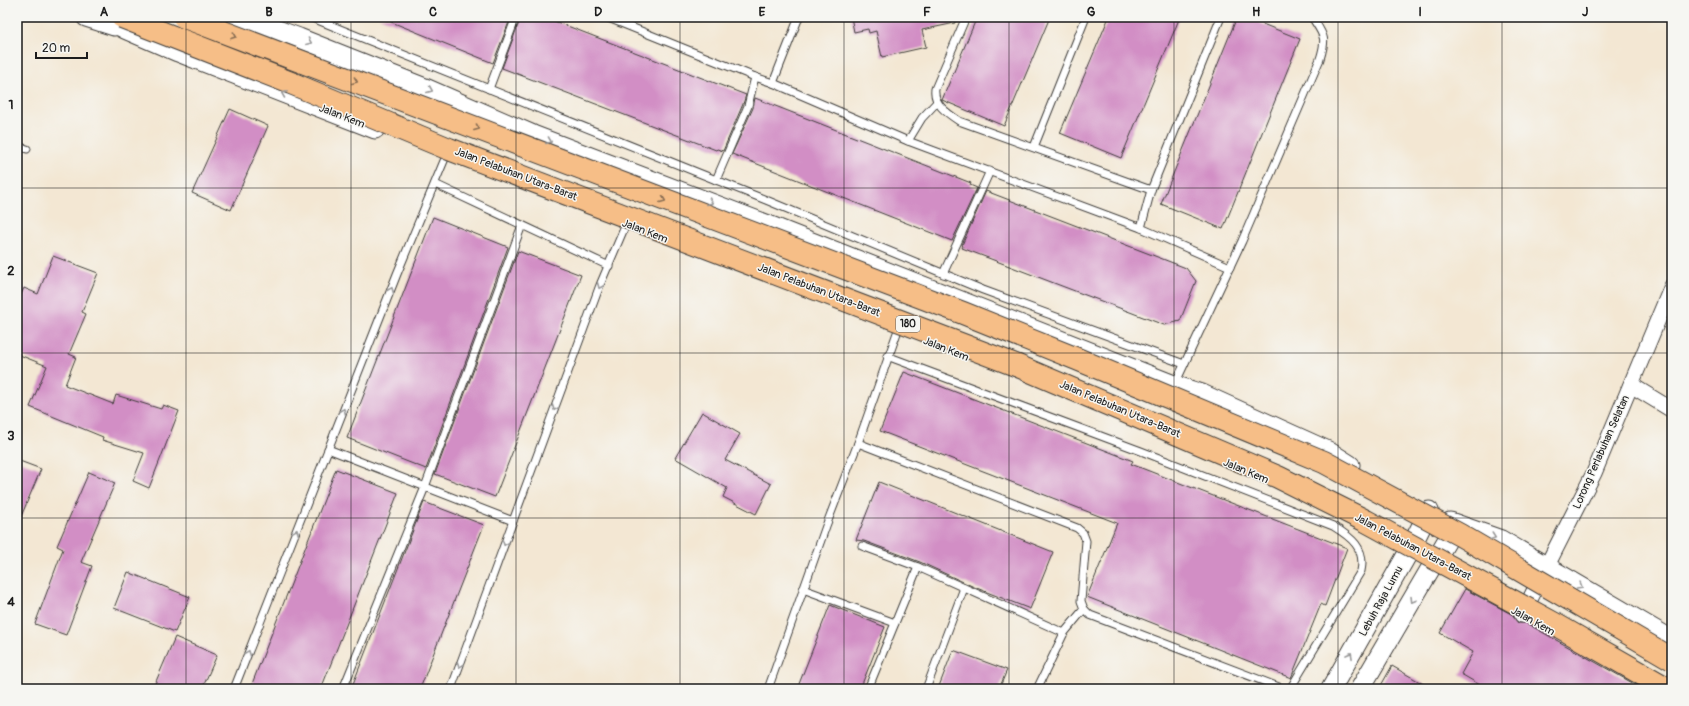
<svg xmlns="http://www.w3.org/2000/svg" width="1689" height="706" font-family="Pangolin,sans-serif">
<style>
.building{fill:#d28ec5}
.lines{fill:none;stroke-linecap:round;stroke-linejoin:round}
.service-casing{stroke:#3c3a37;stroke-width:9}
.minor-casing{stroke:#3c3a37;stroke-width:17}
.tertiary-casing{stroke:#3c3a37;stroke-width:21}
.service{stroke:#fff;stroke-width:7}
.minor{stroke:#fff;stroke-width:15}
.tertiary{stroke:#fff;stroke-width:19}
.primary-bridge-casing{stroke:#3c3a37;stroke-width:24;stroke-linecap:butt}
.primary-bridge{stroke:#f6be87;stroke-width:22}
.oneway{stroke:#896d52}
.oneway2{stroke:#999}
.grid{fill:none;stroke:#1c1c1c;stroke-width:1;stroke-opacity:0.55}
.labels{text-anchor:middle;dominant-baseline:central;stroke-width:3;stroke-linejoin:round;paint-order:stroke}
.shield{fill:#f6f6f2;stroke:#5d5d5c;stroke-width:1}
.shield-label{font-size:10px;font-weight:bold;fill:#1c1c1c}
.street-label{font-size:11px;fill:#1c1c1c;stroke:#f6f6f2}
.neatline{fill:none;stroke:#1c1c1c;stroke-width:1.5}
.grid-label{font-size:13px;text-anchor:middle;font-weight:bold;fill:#1c1c1c}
</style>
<rect width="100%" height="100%" fill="#f6f6f2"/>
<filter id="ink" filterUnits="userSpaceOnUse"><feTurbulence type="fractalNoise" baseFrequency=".025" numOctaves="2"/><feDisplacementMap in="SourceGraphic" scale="8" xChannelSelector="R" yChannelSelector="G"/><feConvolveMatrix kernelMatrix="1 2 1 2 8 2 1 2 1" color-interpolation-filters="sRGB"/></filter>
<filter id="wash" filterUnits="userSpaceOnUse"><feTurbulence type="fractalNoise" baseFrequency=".012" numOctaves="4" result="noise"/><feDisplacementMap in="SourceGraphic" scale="16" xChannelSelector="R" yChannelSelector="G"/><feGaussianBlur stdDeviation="0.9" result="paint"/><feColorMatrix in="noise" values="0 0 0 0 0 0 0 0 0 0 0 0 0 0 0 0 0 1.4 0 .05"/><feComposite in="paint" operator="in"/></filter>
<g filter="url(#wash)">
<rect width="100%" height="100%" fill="#f3e7d3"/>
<g id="blocks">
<g class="building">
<polygon points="379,17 511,17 493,63"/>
<polygon points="521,17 544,17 746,95 743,104 723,151 717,149 716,150 502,68"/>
<polygon points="851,17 954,17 955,23 922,30 926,47 882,57 876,31 869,33 868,29 854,32"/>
<polygon points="977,17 1050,17 1004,126 942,100"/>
<polygon points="1109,17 1180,17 1121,158 1060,133"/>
<polygon points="1237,17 1245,17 1300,39 1223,229 1161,204"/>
<polygon points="755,98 971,183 970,185 977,188 952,241 732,154 753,108"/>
<polygon points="230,109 268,126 231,210 192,193"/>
<polygon points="986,191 1186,268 1196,281 1180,321 1164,325 962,248 963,246 962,245"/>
<polygon points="433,217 508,247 426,469 347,438"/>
<polygon points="518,251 581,275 495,497 435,474"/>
<polygon points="53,256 98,273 82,312 86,314 69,354 76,357 65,385 113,404 116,395 161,409 163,405 179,411 149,488 133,481 144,453 102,440 103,437 30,407 47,366 17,354 17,303 24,288 38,294"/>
<polygon points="904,372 1133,461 1131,464 1347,548 1325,606 1321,604 1291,678 1087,597 1117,523 880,431"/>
<polygon points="702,412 740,434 725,460 771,484 756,514 723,497 727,488 675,458"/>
<polygon points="17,460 41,469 17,526"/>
<polygon points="336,469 398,493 321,689 250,689"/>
<polygon points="89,472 115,483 81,562 92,566 66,635 35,624 63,549 57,546"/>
<polygon points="879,482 1053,552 1030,609 974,587 920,562 864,541 856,540"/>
<polygon points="424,502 484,525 431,660 420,689 351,689"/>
<polygon points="128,572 190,597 175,632 114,608"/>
<polygon points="1465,589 1513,615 1518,623 1526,623 1643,689 1487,689 1461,674 1473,652 1440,633"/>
<polygon points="830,605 885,627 860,689 797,689"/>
<polygon points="175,637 217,655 202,689 162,689 154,686"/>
<polygon points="953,650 1007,670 999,689 938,689"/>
<polygon points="1392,666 1432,689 1379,689"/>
</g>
</g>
</g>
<g filter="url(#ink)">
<use href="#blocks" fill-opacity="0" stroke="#3c3a37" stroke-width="1"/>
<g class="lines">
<defs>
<g id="service">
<polyline points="310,17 766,200 983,290 1184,364"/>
<polyline points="606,17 755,77 773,83 908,141 1141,228 1230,267"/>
<path d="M966,17l-31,72c-2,15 12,24 24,32l192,69"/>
<polyline points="773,83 799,17"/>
<polyline points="489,89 516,17"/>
<polyline points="908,141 922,118 937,102"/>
<polyline points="17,146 27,149"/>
<polyline points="1034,147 1086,17"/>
<polyline points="716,180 748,106 755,77"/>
<polyline points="435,184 609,266"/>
<polyline points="1141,228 1151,190 1221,17"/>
<polyline points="943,274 990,171"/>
<polyline points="898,330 858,443 1077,528 1083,533 1086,541 1081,601 1084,609 1090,615 1284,689"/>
<path d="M887,356l254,95 192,75c18,11 33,22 28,45l-71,118"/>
<path d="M1175,384l67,-143 78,-182c7,-22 4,-23 -8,-42"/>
<polyline points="328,449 513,521"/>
<polyline points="862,546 918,567 1064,633"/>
<polyline points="803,589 895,623"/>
<polyline points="234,689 397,274 446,156"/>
<polyline points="343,689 425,487 522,225"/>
<polyline points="451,689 600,285 626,224"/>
<polyline points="768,689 826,526 858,443"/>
<polyline points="868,689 918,567"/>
<polyline points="926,689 964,588"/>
<polyline points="1037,689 1064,633 1084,609"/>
</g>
<g id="minor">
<polyline points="1631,385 1672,410"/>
<polyline points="1522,615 1594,473 1672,286"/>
</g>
<g id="tertiary">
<polyline points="86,17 114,26"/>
<polyline points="103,17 125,29 178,52 375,129"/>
<polyline points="231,17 272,28 299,38 425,88 533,135 766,224 1174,385 1202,394 1328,451 1350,465"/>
<polyline points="1450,522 1501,540 1672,640"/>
<polyline points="1331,689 1408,553 1429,511"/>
<polyline points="1360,689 1456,525"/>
</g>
</defs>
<use href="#service" class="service-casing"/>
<use href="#minor" class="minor-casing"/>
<use href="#tertiary" class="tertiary-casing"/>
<use href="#service" class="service"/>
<use href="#minor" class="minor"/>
<use href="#tertiary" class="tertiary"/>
<defs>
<g id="primary-bridge">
<polyline points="122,17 291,83 449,149 1018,366 1278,477 1366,521 1553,623 1668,689"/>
<polyline points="184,17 963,313 1077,359 1324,462 1460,535 1672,659"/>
</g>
</defs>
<use href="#primary-bridge" class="primary-bridge-casing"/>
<use href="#primary-bridge" class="primary-bridge"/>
</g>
<defs><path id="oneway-chevron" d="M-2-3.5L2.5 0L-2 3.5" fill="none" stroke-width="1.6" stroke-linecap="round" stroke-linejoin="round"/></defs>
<g class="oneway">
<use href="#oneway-chevron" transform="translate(234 36) rotate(20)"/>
<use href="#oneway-chevron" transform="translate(355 81) rotate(21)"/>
<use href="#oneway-chevron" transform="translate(477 128) rotate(21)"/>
<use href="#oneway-chevron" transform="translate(663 200) rotate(21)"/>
</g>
<g class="oneway2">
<use href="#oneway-chevron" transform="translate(309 42) rotate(21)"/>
<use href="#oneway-chevron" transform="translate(430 90) rotate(23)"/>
<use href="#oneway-chevron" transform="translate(284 94) rotate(-158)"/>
<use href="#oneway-chevron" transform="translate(549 141) rotate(21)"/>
<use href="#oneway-chevron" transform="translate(710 202) rotate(21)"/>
<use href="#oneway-chevron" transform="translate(600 286) rotate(112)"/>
<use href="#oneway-chevron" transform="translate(391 290) rotate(-68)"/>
<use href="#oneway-chevron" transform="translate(555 408) rotate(110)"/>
<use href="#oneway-chevron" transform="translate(343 411) rotate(-68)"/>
<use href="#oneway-chevron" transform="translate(296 532) rotate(-69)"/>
<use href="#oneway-chevron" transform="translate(1493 537) rotate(19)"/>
<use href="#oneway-chevron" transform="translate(505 543) rotate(110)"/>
<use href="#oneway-chevron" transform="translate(1580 586) rotate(31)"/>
<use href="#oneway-chevron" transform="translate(1413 600) rotate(121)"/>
<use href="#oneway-chevron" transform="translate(248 653) rotate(-69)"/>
<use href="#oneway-chevron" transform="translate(1350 655) rotate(-61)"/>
<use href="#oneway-chevron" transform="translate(460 665) rotate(110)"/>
</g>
</g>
<path class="grid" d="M186,17v672M351,17v672M516,17v672M680,17v672M844,17v672M1009,17v672M1174,17v672M1338,17v672M1502,17v672M17,188h1655M17,353h1655M17,518h1655"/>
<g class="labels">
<rect class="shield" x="896" y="316" width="24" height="16" rx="3"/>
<g class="shield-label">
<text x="908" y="324">180</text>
</g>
<g class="street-label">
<text transform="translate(342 116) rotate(21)">Jalan Kem</text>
<text transform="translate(516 174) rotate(21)">Jalan Pelabuhan Utara-Barat</text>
<text transform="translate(645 231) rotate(21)">Jalan Kem</text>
<text transform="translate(819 290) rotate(21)">Jalan Pelabuhan Utara-Barat</text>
<text transform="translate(946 349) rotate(22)">Jalan Kem</text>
<text transform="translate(1120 409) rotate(23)">Jalan Pelabuhan Utara-Barat</text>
<text transform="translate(1601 452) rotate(-66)">Lorong Perlabuhan Selatan</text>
<text transform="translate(1246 471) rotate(23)">Jalan Kem</text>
<text transform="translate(1413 547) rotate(28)">Jalan Pelabuhan Utara-Barat</text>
<text transform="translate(1381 601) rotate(-61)">Lebuh Raja Lumu</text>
<text transform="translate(1533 621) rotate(29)">Jalan Kem</text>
</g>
</g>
<rect width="1689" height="706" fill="none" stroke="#f6f6f2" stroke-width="44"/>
<path d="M36 52v6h51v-6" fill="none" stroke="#1c1c1c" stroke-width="2"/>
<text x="42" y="52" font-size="12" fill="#1c1c1c" stroke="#f6f6f2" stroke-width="3" paint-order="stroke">20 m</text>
<rect x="22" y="22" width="1645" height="662" class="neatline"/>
<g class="grid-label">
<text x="104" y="16">A</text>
<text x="269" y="16">B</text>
<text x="433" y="16">C</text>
<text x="598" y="16">D</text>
<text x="762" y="16">E</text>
<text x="927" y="16">F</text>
<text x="1091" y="16">G</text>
<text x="1256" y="16">H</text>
<text x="1420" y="16">I</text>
<text x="1585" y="16">J</text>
<text x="11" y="109">1</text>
<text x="11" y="275">2</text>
<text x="11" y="440">3</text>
<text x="11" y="606">4</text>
</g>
</svg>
